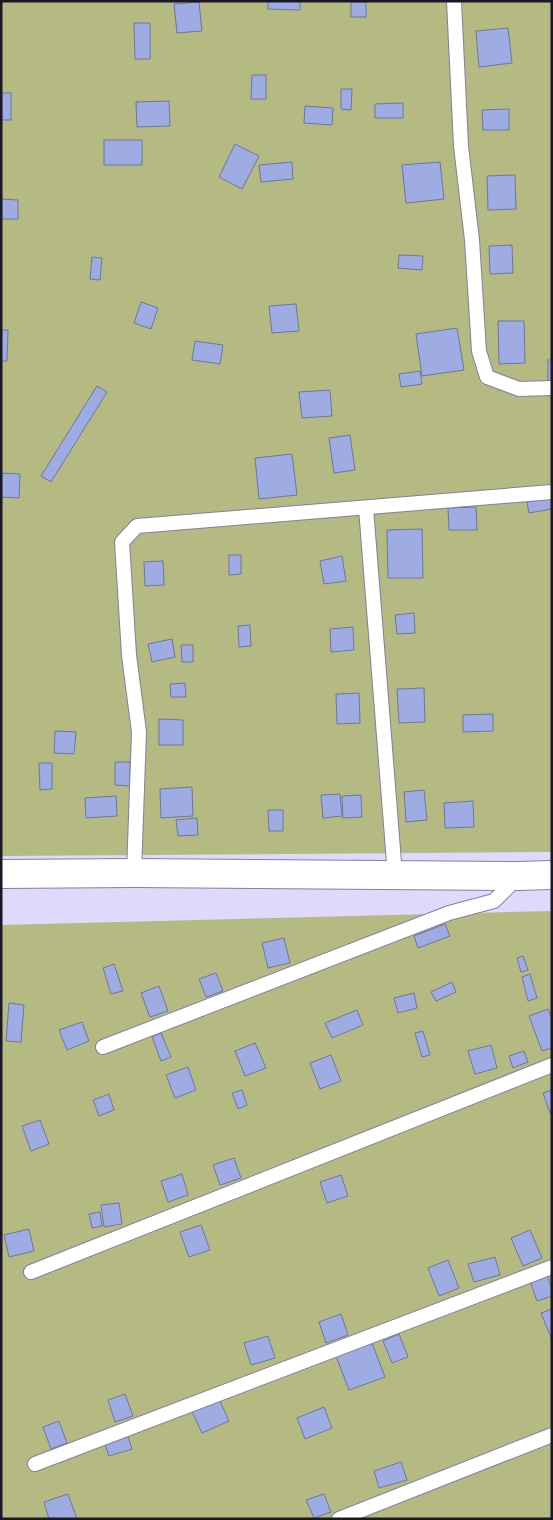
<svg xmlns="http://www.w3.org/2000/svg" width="553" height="1520" font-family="'Noto Sans',sans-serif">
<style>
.green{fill:#b4ba82}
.building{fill:#9eace3;stroke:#6d779d}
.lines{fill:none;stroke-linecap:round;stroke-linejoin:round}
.service-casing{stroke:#857ea5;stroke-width:16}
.minor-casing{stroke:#857ea5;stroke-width:30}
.service{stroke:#fff;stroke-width:14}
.minor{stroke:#fff;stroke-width:28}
</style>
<rect width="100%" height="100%" fill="#dfdafc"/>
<g class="green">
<polygon points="1,1 552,1 552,852 1,856"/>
<polygon points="552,911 552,1519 1,1519 1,925"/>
</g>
<g class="building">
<polygon points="268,1 300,1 300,10 268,9"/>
<polygon points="199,2 202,31 177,33 174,4"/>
<rect x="351" y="2" width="15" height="15"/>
<polygon points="134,23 150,23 150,59 135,59"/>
<polygon points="508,28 512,63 479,67 476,31"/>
<polygon points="252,75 266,75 266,99 251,99"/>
<polygon points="341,89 352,89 351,110 341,109"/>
<rect x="1" y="93" width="10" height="27"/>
<polygon points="169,101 170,126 137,127 136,102"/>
<polygon points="403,103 403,118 375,118 375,104"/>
<polygon points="305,106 333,108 332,125 304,123"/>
<polygon points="509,109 509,130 483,130 482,110"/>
<rect x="104" y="140" width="38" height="25"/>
<polygon points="235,144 259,156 242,189 219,177"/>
<polygon points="292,162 293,179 261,182 259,165"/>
<polygon points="440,162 444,199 406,203 402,165"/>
<polygon points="515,175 516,209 488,210 487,176"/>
<polygon points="1,199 18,200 18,219 1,219"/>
<polygon points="512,245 513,273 490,274 489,246"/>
<polygon points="399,255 423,256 422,270 398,268"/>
<polygon points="92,257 102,258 100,280 90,279"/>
<polygon points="141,302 158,308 151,329 134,323"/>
<polygon points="296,304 299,331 272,333 269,306"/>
<polygon points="498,321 524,321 525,363 499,364"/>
<polygon points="457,328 464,370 422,376 416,334"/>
<polygon points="1,330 8,330 7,361 1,361"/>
<polygon points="195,341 223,345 220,364 192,360"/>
<rect x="548" y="360" width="4" height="22"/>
<polygon points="420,371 422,384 401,387 399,374"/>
<polygon points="97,386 107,392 51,482 41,476"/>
<polygon points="330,390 332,416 302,418 299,392"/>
<polygon points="350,435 355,470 334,473 329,438"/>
<polygon points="292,454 297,495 259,499 255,458"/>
<polygon points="1,473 20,474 19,498 1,497"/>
<polygon points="551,498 552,509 529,513 527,502"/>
<polygon points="476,507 477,530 449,530 448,508"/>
<polygon points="422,529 423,578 388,578 387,530"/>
<polygon points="229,555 241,555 241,574 229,575"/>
<polygon points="342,556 346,581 324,584 320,561"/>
<polygon points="163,561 164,585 145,586 144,562"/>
<polygon points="414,613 415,633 397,634 395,615"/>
<polygon points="250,625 251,646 239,647 238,626"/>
<polygon points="353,627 354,650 331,652 330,629"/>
<polygon points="172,639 175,657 152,662 148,644"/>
<polygon points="181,645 193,645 193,662 182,662"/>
<polygon points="185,683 186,697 171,697 170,684"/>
<polygon points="424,688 425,722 399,723 397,689"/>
<polygon points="359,693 360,723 337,724 336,694"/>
<polygon points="493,714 493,731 463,732 463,715"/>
<polygon points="159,719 183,720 183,745 159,745"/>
<polygon points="55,731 76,732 74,754 54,753"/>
<polygon points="115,762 130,762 130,786 115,785"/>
<polygon points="39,763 52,763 52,789 40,790"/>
<polygon points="192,787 193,816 161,818 160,789"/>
<polygon points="424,790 427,820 406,822 404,792"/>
<polygon points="340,794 342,816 323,818 321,795"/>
<polygon points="361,795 362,817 343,818 342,796"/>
<polygon points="116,796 117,816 86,818 85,798"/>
<polygon points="473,801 474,827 445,828 444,803"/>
<polygon points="268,810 283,810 283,831 269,831"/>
<polygon points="197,818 198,835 178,836 176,820"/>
<polygon points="445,924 450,936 418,948 414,936"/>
<polygon points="284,938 290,963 268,968 262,943"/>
<polygon points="523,956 528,970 521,972 517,958"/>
<polygon points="114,964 123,991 111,994 103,968"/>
<polygon points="216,973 223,991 206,997 199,979"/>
<polygon points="530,974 537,998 528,1001 522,977"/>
<polygon points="452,982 456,992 436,1001 431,992"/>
<polygon points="159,986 168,1011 150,1017 141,993"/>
<polygon points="414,993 417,1008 398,1013 394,998"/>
<polygon points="9,1003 24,1005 21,1042 6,1041"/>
<polygon points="548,1009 552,1019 552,1048 542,1051 529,1016"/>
<polygon points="357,1010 363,1025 332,1038 325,1023"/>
<polygon points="82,1022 89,1041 67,1050 59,1030"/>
<polygon points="423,1031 430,1055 422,1057 415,1033"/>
<polygon points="161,1033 171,1057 161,1061 152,1037"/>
<polygon points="255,1043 266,1068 245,1076 235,1051"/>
<polygon points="491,1045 497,1068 475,1074 468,1051"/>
<polygon points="524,1051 528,1062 513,1068 509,1056"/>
<polygon points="331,1055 341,1081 320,1089 310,1063"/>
<polygon points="188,1067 196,1090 175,1098 166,1075"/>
<polygon points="242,1090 247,1105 238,1109 232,1093"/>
<polygon points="552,1090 552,1113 550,1113 543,1093"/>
<polygon points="109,1094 114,1110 99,1116 93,1100"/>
<polygon points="40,1120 49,1144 31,1151 22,1126"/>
<polygon points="234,1158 241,1178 220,1185 213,1165"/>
<polygon points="182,1174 188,1195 168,1202 161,1181"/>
<polygon points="341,1175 348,1196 327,1203 320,1182"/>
<polygon points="119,1203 122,1224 104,1227 101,1205"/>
<polygon points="100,1212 102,1226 92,1228 89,1214"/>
<polygon points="201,1225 210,1250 189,1257 180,1232"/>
<polygon points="29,1229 34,1251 9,1257 4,1235"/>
<polygon points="530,1230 542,1258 523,1266 511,1238"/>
<polygon points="495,1257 500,1275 474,1282 468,1264"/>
<polygon points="448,1260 459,1288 439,1296 428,1268"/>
<polygon points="547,1275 552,1290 552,1296 537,1301 530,1281"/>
<polygon points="552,1309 552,1340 541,1313"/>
<polygon points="341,1314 348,1335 326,1343 319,1322"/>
<polygon points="399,1334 408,1357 392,1363 383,1341"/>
<polygon points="268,1336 275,1358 251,1365 244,1343"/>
<polygon points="372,1343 385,1377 349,1390 336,1356"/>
<polygon points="125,1394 133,1416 115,1422 108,1400"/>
<polygon points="219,1399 229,1421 202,1433 192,1412"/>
<polygon points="324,1407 332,1428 305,1439 297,1418"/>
<polygon points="59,1421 67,1443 51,1449 43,1427"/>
<polygon points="127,1434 132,1449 109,1456 104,1442"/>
<polygon points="401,1462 407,1480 379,1488 374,1471"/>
<polygon points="68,1494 77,1519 49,1519 44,1502"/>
<polygon points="324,1494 331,1512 314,1518 306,1500"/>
</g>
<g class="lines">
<defs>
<g id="service">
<polyline points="454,1 461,146 472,240 479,351 487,377 519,389 552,388"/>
<polyline points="366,508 395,875"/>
<polyline points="134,873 139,732 129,655 122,542 137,526 552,492"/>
<polyline points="103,1047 449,913 494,901 518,877"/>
<polyline points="31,1272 552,1065"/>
<polyline points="35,1464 552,1267"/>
<polyline points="339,1519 552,1435"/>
</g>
<polyline id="minor" points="1,874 134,873 518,876 552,875"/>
</defs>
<use href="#service" class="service-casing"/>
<use href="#minor" class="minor-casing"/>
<use href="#service" class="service"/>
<use href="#minor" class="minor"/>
</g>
<rect width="553" height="1520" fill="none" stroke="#1b1727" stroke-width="5"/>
</svg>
